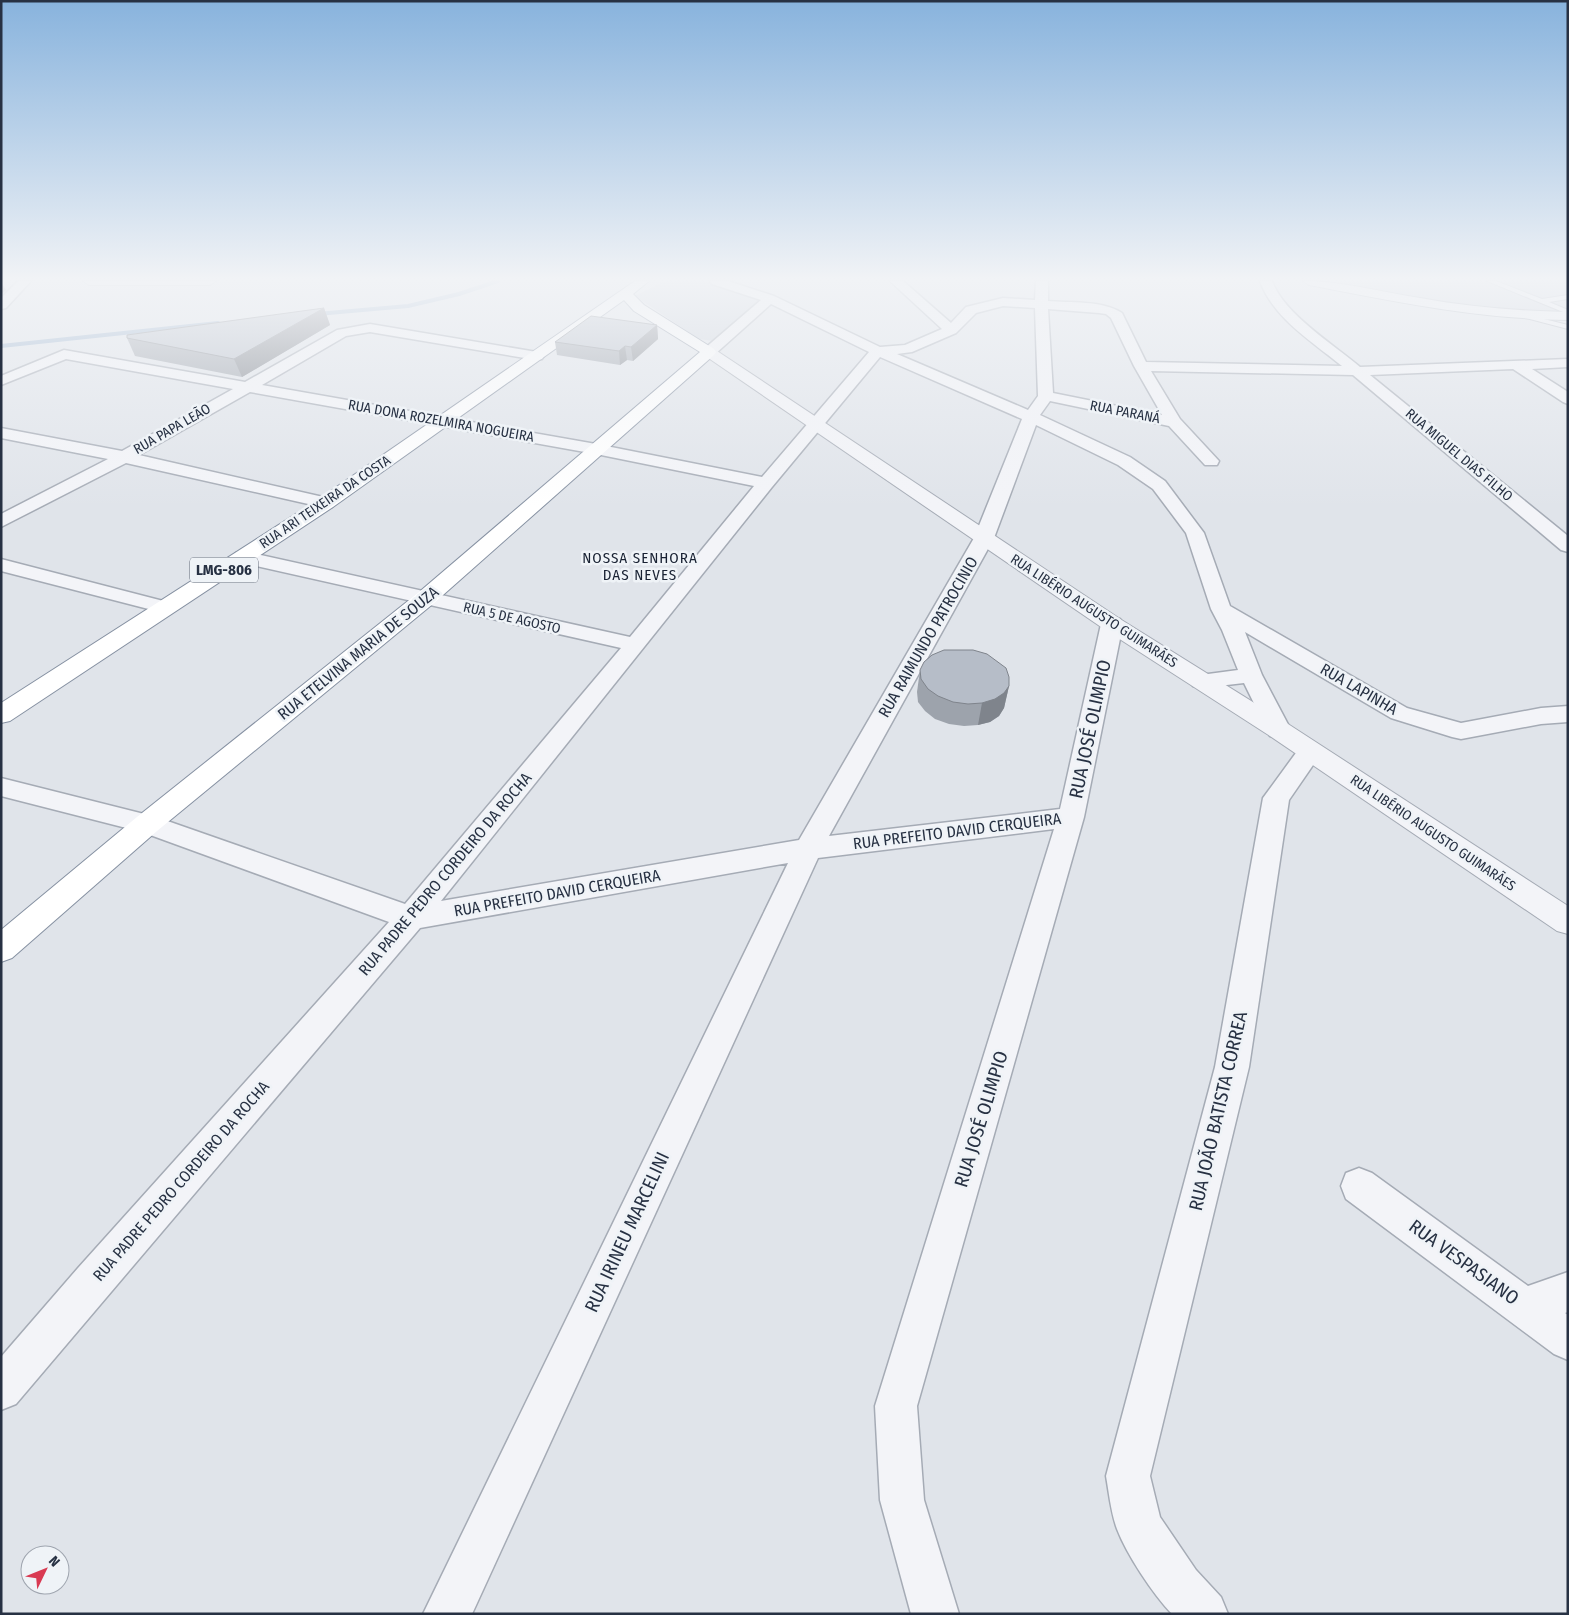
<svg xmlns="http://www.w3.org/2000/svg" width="1569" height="1615" font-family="'Fira Sans Condensed',sans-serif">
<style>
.built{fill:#cdd3dc}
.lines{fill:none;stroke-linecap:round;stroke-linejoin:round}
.stream{stroke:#98b1cd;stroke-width:4}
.service-casing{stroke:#a5abb5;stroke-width:2}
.minor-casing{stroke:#a5abb5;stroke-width:3}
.tertiary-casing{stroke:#a5abb5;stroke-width:2}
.trunk-casing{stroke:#8691a2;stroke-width:2}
.service{fill:#f3f4f8;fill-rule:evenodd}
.minor{fill:#f3f4f8;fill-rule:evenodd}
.tertiary{fill:#f3f4f8;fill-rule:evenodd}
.trunk{fill:#fff;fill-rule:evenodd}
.wall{fill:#9da3ac}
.shaded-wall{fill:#7f848c}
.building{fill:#b6bdc8;stroke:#7f848c}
.labels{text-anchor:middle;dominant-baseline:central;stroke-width:5;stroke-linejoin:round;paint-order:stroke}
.far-street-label{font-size:14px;fill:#273143;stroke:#eff3f7}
.far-neighbourhood-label{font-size:15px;letter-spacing:1px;fill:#192233;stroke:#eff3f7}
.shield{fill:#eff3f7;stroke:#636b79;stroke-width:1}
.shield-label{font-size:15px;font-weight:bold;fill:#273143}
.street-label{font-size:16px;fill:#273143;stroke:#eff3f7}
.near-street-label{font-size:19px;fill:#273143;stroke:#eff3f7}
</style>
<rect width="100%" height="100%" fill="#e0e4ea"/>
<g class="built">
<polygon points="665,281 706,281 761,299 713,341 699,339 635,296"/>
<polygon points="1335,281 1568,281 1568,311 1511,312 1451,304"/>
</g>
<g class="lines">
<g class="stream">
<polyline points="317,314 408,306 459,294 498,281"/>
<polyline points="1,346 218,323"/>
</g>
<defs>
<g id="service">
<polygon points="1487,281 1496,281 1542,299 1568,295 1568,299 1549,302 1568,310 1568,314"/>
<polygon points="1528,315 1568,325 1568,329 1526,318 1525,317"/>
</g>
<g id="minor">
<polygon points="18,281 31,281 6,308 1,309 1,298"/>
<path d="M710,281h18l46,15 106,51 25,-2 37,-16 -52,-48h13l48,42 15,-16 37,-9 32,2 1,-19h12v20c22,2 54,-1 74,12l24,49 196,4c-29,-24 -69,-48 -82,-85h12c12,33 61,63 88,86l208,-8v8l-36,2 36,23v12l-5,-2 -50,-33 -143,6 198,161v16l-7,-2 -208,-175 -202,-4 29,48 39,42 -2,4h-12l-36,-39 -119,-25 -10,14 90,42 35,24 39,52 26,73 177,102 54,15 80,-15 27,-2v16l-27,2 -80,15 -9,-2 -61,-19 -146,-86 17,43 29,55 -3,6 -9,2 -9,-2 -26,-53 -43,5 -8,-2 -3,-5 3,-5 45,-6 -16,-40 -11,-21 -25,-76 -33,-44 -35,-24 -82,-40 -42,113 -165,298 231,-27 41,-185 3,-5 8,-1 8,1 3,5 -39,193 -167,589 7,94 35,114h-48l-31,-114 -5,-94 179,-577 -236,29 -346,756h-49l365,-751 -368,65 -404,476 -15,6v-53l77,-89 311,-346 -247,-90 -141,-36v-18l155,39 249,87 216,-256 -378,-85 -7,-2 -3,-4 3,-4 7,-2 387,86 124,-151 -158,-32 -346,-62 -111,63 193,44 3,4 -3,4 -6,1 -200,-45 -125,64v-13l107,-55 -107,-21v-10l121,23 111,-62 -167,-30 -65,26v-9l63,-26 181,32 92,-52 33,-6 167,28 5,1 2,3 -2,3 -5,1 -167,-28 -24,4 -84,49 334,59 166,33 107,-125 -98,-48 -57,51h-10l-2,-3 2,-3 57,-49 -49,-16zM1003,306l32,2 3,88 -10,14 -131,-56 15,-2 44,-19 20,-20zM1048,309l51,4 7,1 5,4 23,48 28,49 -109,-22zM880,357l142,62 -48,119 -175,302 -358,61 331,-414z"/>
<polygon points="1,559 171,603 174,607 171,611 164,613 1,571"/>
<path d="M1310,744l9,2 3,6 -33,48 -40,267 -99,409 10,41 36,53 25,27 7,17h-56c-19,-20 -45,-59 -55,-85 -6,-16 -8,-36 -11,-53l109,-409 48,-269 38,-52z"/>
<polygon points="1359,1168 1372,1173 1528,1286 1568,1272 1568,1312 1565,1313 1568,1315 1568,1360 1554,1354 1346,1199 1341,1186 1346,1173"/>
</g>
<g id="tertiary">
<polygon points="83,281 216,281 210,285 89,285"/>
<path d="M1303,281c39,0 78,11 117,17 49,9 98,13 148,14v8c-88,-1 -173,-18 -259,-35z"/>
<polygon points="709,348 714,349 1120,619 1288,724 1568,906 1568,934 1557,931 1270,736 1104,629 704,355 702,352 704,349"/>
</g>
<polygon id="trunk" points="635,281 649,281 633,294 644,305 714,349 716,352 714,355 434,603 157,831 12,958 1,962 1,930 137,817 418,593 700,352 634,311 624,300 333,507 10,721 1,723 1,703 319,499"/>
</defs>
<use href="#service" class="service-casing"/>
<use href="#minor" class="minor-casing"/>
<use href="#tertiary" class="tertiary-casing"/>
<use href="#trunk" class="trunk-casing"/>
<use href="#service" class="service"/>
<use href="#minor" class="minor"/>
<use href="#tertiary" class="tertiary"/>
<use href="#trunk" class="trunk"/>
</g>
<g class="wall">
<polygon points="324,308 330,325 242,377 135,356 127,338"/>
<polygon points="657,325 658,339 633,361 627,360 620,365 557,355 555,342"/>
<polygon points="920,670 1009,686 1004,708 999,716 990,722 978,725 964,726 949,724 935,719 925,711 918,702 917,692"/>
</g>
<g class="shaded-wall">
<polygon points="1,282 6,290 1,295"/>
<polygon points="324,308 330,325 242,377 234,359"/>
<polygon points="657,325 658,339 633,361 631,347"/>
<polygon points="625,346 627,360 620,365 619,351"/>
<polygon points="1009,686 1004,708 999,716 990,722 978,725 982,703"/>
</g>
<g class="building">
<polygon points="324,308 234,359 127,338 127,335"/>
<polygon points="591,316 657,325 631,347 625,346 619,351 555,342"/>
<polygon points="944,650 973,650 987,654 1006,668 1009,677 1009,686 1004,693 995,699 982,703 968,704 953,702 938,696 928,689 921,679 920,670 924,662 932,655"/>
</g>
<linearGradient id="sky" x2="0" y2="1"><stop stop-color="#88b3dd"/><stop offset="0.55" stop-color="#f1f3f6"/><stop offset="1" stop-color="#f1f3f6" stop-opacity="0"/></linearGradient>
<rect width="1569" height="507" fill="url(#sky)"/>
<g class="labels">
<g class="far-street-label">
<text transform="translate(1125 412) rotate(11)">RUA PARANÁ</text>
<text transform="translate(441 421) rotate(10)">RUA DONA ROZELMIRA NOGUEIRA</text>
<text transform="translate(172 429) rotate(-30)">RUA PAPA LEÃO</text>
<text transform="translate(1459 455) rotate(40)">RUA MIGUEL DIAS FILHO</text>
<text transform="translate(325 502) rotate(-34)">RUA ARI TEIXEIRA DA COSTA</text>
<text transform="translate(1094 611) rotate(33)">RUA LIBÉRIO AUGUSTO GUIMARÃES</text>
<text transform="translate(512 618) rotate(13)">RUA 5 DE AGOSTO</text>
<text transform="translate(1433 833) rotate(34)">RUA LIBÉRIO AUGUSTO GUIMARÃES</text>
</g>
<g class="far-neighbourhood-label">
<text x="640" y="558">NOSSA SENHORA<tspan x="640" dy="17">DAS NEVES</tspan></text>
</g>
<rect class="shield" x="190" y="557.5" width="68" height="25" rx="4"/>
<g class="shield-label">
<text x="224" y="570">LMG-806</text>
</g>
<g class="street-label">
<text transform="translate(928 637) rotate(-60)">RUA RAIMUNDO PATROCINIO</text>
<text transform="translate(358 653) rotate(-39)">RUA ETELVINA MARIA DE SOUZA</text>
<text transform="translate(1359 689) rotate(30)">RUA LAPINHA</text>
<text transform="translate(957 831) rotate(-7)">RUA PREFEITO DAVID CERQUEIRA</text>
<text transform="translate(445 874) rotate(-50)">RUA PADRE PEDRO CORDEIRO DA ROCHA</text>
<text transform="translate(557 893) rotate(-10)">RUA PREFEITO DAVID CERQUEIRA</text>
<text transform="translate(181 1181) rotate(-49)">RUA PADRE PEDRO CORDEIRO DA ROCHA</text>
</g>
<g class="near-street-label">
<text transform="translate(1090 729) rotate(-78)">RUA JOSÉ OLIMPIO</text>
<text transform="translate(1218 1111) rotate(-77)">RUA JOÃO BATISTA CORREA</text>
<text transform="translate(981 1119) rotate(-73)">RUA JOSÉ OLIMPIO</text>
<text transform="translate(627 1232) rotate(-65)">RUA IRINEU MARCELINI</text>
<text transform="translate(1464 1262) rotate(36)">RUA VESPASIANO</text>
</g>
</g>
<rect width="1569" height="1615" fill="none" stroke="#273143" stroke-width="5"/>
<g transform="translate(45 1570) rotate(47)"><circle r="24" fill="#eff3f7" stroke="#9fa5af"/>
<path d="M0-4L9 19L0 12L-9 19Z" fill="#d93a52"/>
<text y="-8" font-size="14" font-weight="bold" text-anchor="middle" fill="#273143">N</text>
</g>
</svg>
